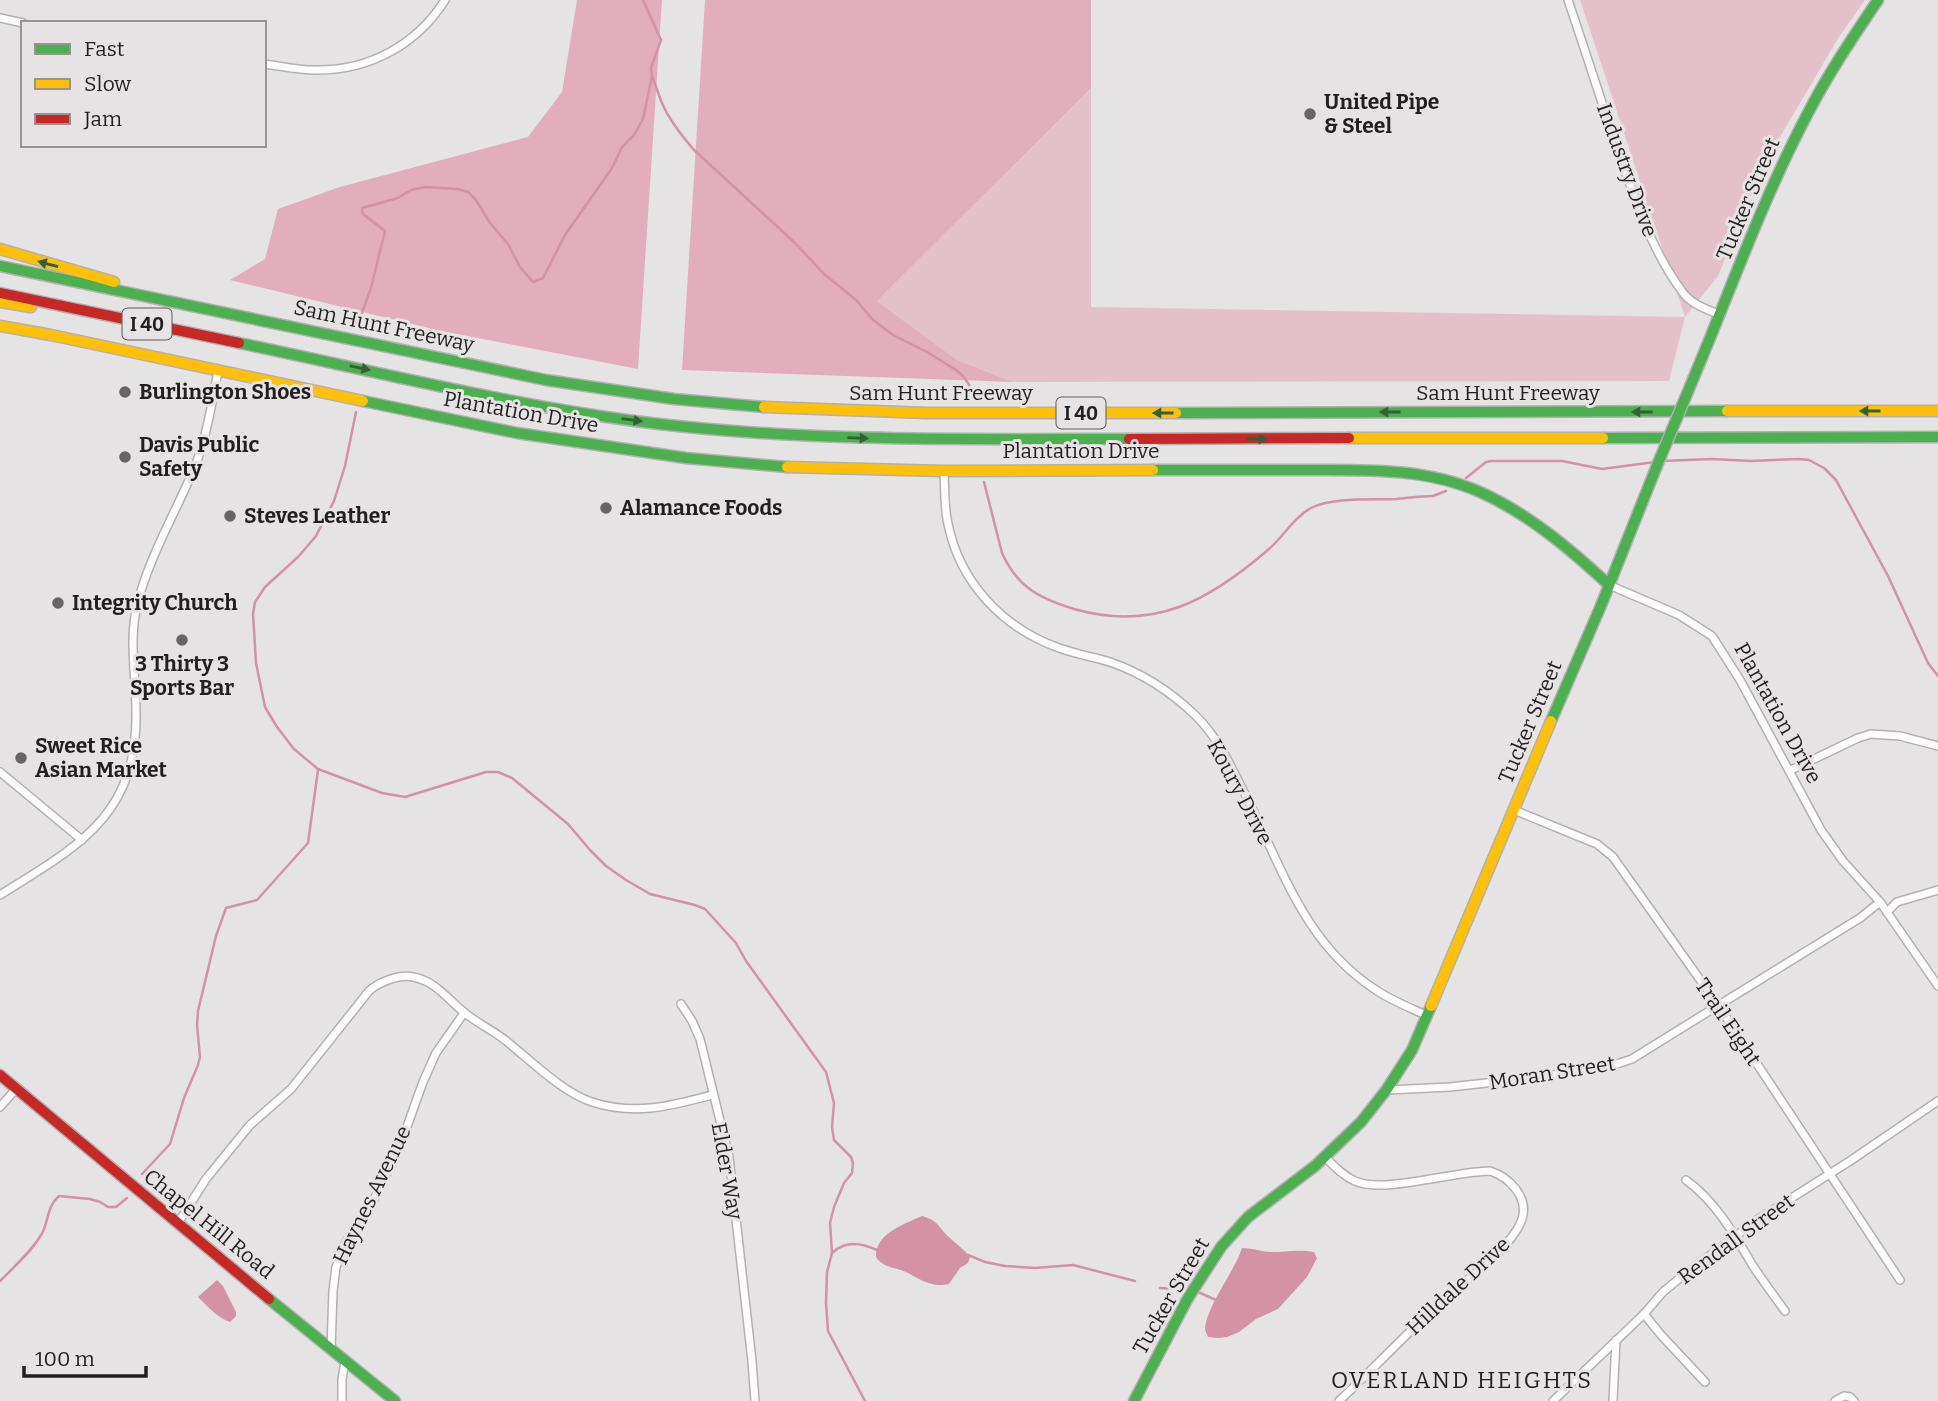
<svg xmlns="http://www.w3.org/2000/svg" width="1938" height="1401" font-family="Bitter,serif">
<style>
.green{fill:#e4c1ca}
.forest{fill:#e2adbc}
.water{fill:#d392a5}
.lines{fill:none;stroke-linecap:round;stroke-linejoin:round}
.stream{stroke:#d392a5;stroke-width:2.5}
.street-casing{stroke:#b2b0b1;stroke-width:10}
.fast-casing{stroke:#b2b0b1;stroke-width:13}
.slow-casing{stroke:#b2b0b1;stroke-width:13}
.jam-casing{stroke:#b2b0b1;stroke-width:13}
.street{stroke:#fbfbfb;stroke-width:7}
.fast{stroke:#4caf50;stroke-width:10}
.slow{stroke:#ffc107;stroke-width:10}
.jam{stroke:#c62828;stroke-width:10}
.fast-bridge-casing{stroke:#b2b0b1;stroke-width:13;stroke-linecap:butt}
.fast-bridge{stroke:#4caf50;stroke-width:10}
.oneway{fill:#346036}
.poi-dot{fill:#666465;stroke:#e7e2e3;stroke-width:2.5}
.labels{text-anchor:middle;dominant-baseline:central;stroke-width:6;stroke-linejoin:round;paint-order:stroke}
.shield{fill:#e7e2e3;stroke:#5c5a5a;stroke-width:2}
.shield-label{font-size:19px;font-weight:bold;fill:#211f20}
.poi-label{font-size:21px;font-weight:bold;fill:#211f20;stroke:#e7e2e3;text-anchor:start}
.street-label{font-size:21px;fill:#211f20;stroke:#e7e2e3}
.neighbourhood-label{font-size:23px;letter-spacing:2px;fill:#211f20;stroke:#e7e2e3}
</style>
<rect width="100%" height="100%" fill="#e6e3e4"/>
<polygon class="green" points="1580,0 1865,0 1839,37 1763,166 1718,276 1685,317 1669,381 1013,382 957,360 877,301 1091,88 1091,307 1685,317"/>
<g class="forest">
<polygon points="577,0 662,0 638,369 437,330 230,280 265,259 278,209 340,187 528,137 562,92"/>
<polygon points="705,0 1091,0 1091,88 877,301 957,360 1013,382 682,370"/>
</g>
<g class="water">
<path d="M922,1216c16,4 16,11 27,21 7,7 15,12 21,20l-2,6 -8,5 -11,16c-18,4 -29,-5 -43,-12 -11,-5 -23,-4 -30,-15 -1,-23 28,-33 46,-41z"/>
<path d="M1242,1248c11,0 20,4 30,4 14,0 27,-3 42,0l3,6 -10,19 -29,32 -22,10 -17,13 -12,5 -9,1 -10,-1 -3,-7c1,-24 29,-57 37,-82z"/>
<path d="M217,1280l6,6 13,26v4l-6,6c-12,-4 -22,-15 -32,-25z"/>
</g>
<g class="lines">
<g class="stream">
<path d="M652,76c4,9 6,18 10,27 7,17 20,33 32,47l100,92 30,32 32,26 17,20 20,15 34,17 29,18 8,7 7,11"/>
<polyline points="360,318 371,288 385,231 363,214 362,208 398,198 411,190 425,187 457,189 468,192 476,200 490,223 508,244 520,267 533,282 543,278 565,235 612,168 622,147 634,135 643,119 652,76 651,68 661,40 643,0"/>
<polyline points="356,412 345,466 334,501 316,536 298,557 265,587 255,602 253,614 256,663 265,707 277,727 294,749 318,769 382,793 405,797 486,772 498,772 512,778 568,824 590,850 606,866 626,880 650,894 695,905 705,909 736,943 746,961 826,1072 834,1103 832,1127 834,1140 851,1157 853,1163 852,1173 844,1183 834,1207 830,1223 832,1253 827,1272 826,1303 828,1331 865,1401"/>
<polyline points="1662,461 1712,459 1751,461 1798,459 1809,460 1824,468 1836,480 1888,576 1928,663 1938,676"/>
<polyline points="1466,478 1486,462 1491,461 1562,461 1602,469 1655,462"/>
<path d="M984,482l18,71c16,35 37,45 72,56 81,23 136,-9 195,-60 14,-12 25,-32 42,-41 21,-11 61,-8 85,-9 12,-1 25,-3 37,-3l13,-5"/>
<polyline points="142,1174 170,1144 184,1098 198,1065 200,1057 197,1025 198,1011 216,936 226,908 257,900 308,843 318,770"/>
<path d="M832,1253c14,-13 29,-10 45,-3"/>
<polyline points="968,1255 985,1262 1005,1266 1035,1268 1073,1265 1135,1281"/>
<path d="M0,1281c14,-14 31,-29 41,-46 8,-12 5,-28 18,-39l31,3 10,3 8,5h8l11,-9"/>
<polyline points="1160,1288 1188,1290"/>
<polyline points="1198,1292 1216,1300"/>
</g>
<defs>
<g id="street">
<path d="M1568,0c19,56 37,113 56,168 16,45 31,88 60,126 9,11 24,16 37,21"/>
<polyline points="0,18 23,23"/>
<path d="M264,64c18,2 36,7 54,6 53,0 99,-26 127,-70"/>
<path d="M944,471c1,18 0,36 4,53 12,59 55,104 111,124 17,6 34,9 51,14 32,11 61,30 85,53 24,23 38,56 53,85 35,71 58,145 128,190 16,11 35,18 52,26"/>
<polyline points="1609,585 1679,615 1712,636 1740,680 1821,830 1843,861 1880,902 1938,986"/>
<polyline points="1789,771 1858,738 1871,734 1900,736 1938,746"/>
<polyline points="0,772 82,840"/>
<polyline points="1514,810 1597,844 1613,857 1718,1005 1900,1280"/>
<path d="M0,895c78,-49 138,-79 136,-184 0,-38 -8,-71 2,-110 13,-48 39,-91 58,-137 11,-30 16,-61 22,-93"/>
<polyline points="1887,912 1897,902 1938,890"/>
<polyline points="681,1004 692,1021 700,1039 729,1157 752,1361 755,1401"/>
<polyline points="1388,1090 1450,1087 1513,1080 1594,1070 1620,1063 1632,1059 1685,1026 1860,918 1880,902"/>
<polyline points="0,1107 16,1089"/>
<path d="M1325,1157c9,9 18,19 30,24 28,13 100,-10 135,-10 19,6 39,26 32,48 -10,30 -63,66 -86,88 -33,30 -64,63 -97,94"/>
<path d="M1686,1180c30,22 48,54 67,86 10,15 21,30 32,45"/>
<path d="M178,1223l28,-44 44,-54 41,-36 78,-98c10,-9 30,-17 44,-14 23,4 35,23 52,36 12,10 27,17 40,27 24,19 58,53 87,62 43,14 78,4 120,-7"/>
<polyline points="1644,1314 1661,1335 1705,1382"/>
<polyline points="331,1349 333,1291 336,1267 346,1242 362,1220 379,1190 404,1135 423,1082 436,1053 464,1013"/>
<polyline points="342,1401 342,1379 345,1362"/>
<polyline points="1553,1401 1644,1314 1663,1292 1680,1278 1757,1220 1850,1161 1938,1101"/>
<polyline points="1613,1401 1616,1340"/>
<polyline points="1835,1401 1844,1396 1850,1397 1854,1401"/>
</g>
<g id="fast">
<polyline points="0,266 546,380 674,399 764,407"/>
<path d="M239,343c139,29 278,64 420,81 156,18 314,15 470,15"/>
<path d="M1694,377c37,-88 69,-179 114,-264 20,-39 45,-76 70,-113"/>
<polyline points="363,401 517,433 686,458 787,467"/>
<polyline points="1176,413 1727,411"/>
<polyline points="1603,438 1938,437"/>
<path d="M1153,470c50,0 99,0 149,0 60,0 122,-3 178,22 49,22 90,57 129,93"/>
<polyline points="1551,721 1600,608 1656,468"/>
<polyline points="269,1299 395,1401"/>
<polyline points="1134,1401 1188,1298 1221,1247 1248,1217 1315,1166 1361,1122 1387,1089 1412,1050 1431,1006"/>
</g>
<g id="slow">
<polyline points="0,249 114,282"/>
<polyline points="0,302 31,307"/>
<polyline points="0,326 51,335 363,401"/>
<polyline points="764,407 927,413 1176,413"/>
<polyline points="1727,411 1938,411"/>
<polyline points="1349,438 1603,438"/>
<polyline points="787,467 944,471 1153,470"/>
<polyline points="1431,1006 1551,721"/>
</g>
<g id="jam">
<polyline points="0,293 239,343"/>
<polyline points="1129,439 1349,438"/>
<polyline points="0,1075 269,1299"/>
</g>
</defs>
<use href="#street" class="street-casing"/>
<use href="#fast" class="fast-casing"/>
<use href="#slow" class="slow-casing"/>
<use href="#jam" class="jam-casing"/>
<use href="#street" class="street"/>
<use href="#fast" class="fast"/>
<use href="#slow" class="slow"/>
<use href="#jam" class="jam"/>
<defs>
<polyline id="fast-bridge" points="1656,468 1694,377"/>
</defs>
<use href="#fast-bridge" class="fast-bridge-casing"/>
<use href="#fast-bridge" class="fast-bridge"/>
</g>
<defs><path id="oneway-solid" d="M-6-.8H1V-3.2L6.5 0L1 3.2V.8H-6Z" transform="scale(1.75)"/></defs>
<g class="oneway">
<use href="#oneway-solid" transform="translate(48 264) rotate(-165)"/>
<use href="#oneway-solid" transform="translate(360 368) rotate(11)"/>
<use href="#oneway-solid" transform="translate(1870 411) rotate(180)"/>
<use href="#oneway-solid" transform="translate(1390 412) rotate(180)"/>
<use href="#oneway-solid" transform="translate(1642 412) rotate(180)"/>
<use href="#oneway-solid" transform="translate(1163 413) rotate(180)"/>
<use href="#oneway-solid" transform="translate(632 420) rotate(8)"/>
<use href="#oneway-solid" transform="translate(858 438) rotate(2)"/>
<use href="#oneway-solid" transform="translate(1257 439)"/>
</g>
<g class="poi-dot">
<circle cx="1310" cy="114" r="7"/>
<circle cx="125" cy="392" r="7"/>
<circle cx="125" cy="457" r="7"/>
<circle cx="606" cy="508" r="7"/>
<circle cx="230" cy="516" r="7"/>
<circle cx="58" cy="603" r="7"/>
<circle cx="182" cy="640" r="7"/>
<circle cx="21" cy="758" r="7"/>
</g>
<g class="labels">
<g class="shield">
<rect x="122.5" y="308.5" width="49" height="31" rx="5"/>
<rect x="1056.5" y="397.5" width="49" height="31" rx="5"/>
</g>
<g class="shield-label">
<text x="147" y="324">I 40</text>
<text x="1081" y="413">I 40</text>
</g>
<g class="poi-label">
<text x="1324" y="102">United Pipe<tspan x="1324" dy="24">&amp; Steel</tspan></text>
<text x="139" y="392">Burlington Shoes</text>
<text x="139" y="445">Davis Public<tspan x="139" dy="24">Safety</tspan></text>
<text x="620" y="508">Alamance Foods</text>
<text x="244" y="516">Steves Leather</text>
<text x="72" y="603">Integrity Church</text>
<text x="182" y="664" text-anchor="middle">3 Thirty 3<tspan x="182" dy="24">Sports Bar</tspan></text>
<text x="35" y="746">Sweet Rice<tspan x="35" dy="24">Asian Market</tspan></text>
</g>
<g class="street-label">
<text transform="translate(1627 170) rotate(70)">Industry Drive</text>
<text transform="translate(1748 199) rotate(-67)">Tucker Street</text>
<text transform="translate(384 326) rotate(12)">Sam Hunt Freeway</text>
<text x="941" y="393">Sam Hunt Freeway</text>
<text x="1508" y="393">Sam Hunt Freeway</text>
<text transform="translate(521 412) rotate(10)">Plantation Drive</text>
<text x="1081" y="451">Plantation Drive</text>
<text transform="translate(1778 713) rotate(61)">Plantation Drive</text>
<text transform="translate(1530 722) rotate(-67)">Tucker Street</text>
<text transform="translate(1240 792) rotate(62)">Koury Drive</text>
<text transform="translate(1728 1022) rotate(56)">Trail Eight</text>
<text transform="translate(1552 1073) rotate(-9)">Moran Street</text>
<text transform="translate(727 1171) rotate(80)">Elder Way</text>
<text transform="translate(372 1195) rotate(-64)">Haynes Avenue</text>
<text transform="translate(209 1224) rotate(39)">Chapel Hill Road</text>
<text transform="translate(1736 1239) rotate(-36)">Rendall Street</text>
<text transform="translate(1458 1286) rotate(-43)">Hilldale Drive</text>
<text transform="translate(1171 1296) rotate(-60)">Tucker Street</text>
</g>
<g class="neighbourhood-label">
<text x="1462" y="1380">OVERLAND HEIGHTS</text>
</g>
</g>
<rect x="21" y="21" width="245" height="126" fill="#e7e2e3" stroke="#989495" stroke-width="2"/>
<rect x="35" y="44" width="35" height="10" fill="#4caf50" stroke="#989495" stroke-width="2"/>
<text x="84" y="56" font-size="21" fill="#211f20">Fast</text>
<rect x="35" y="79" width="35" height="10" fill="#ffc107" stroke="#989495" stroke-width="2"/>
<text x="84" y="91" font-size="21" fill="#211f20">Slow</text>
<rect x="35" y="114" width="35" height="10" fill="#c62828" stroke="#989495" stroke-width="2"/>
<text x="84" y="126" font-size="21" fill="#211f20">Jam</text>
<path d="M24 1366v10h122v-10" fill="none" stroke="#211f20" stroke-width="3.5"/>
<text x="35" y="1366" font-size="21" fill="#211f20" stroke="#e7e2e3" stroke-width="5" paint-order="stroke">100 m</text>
</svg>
